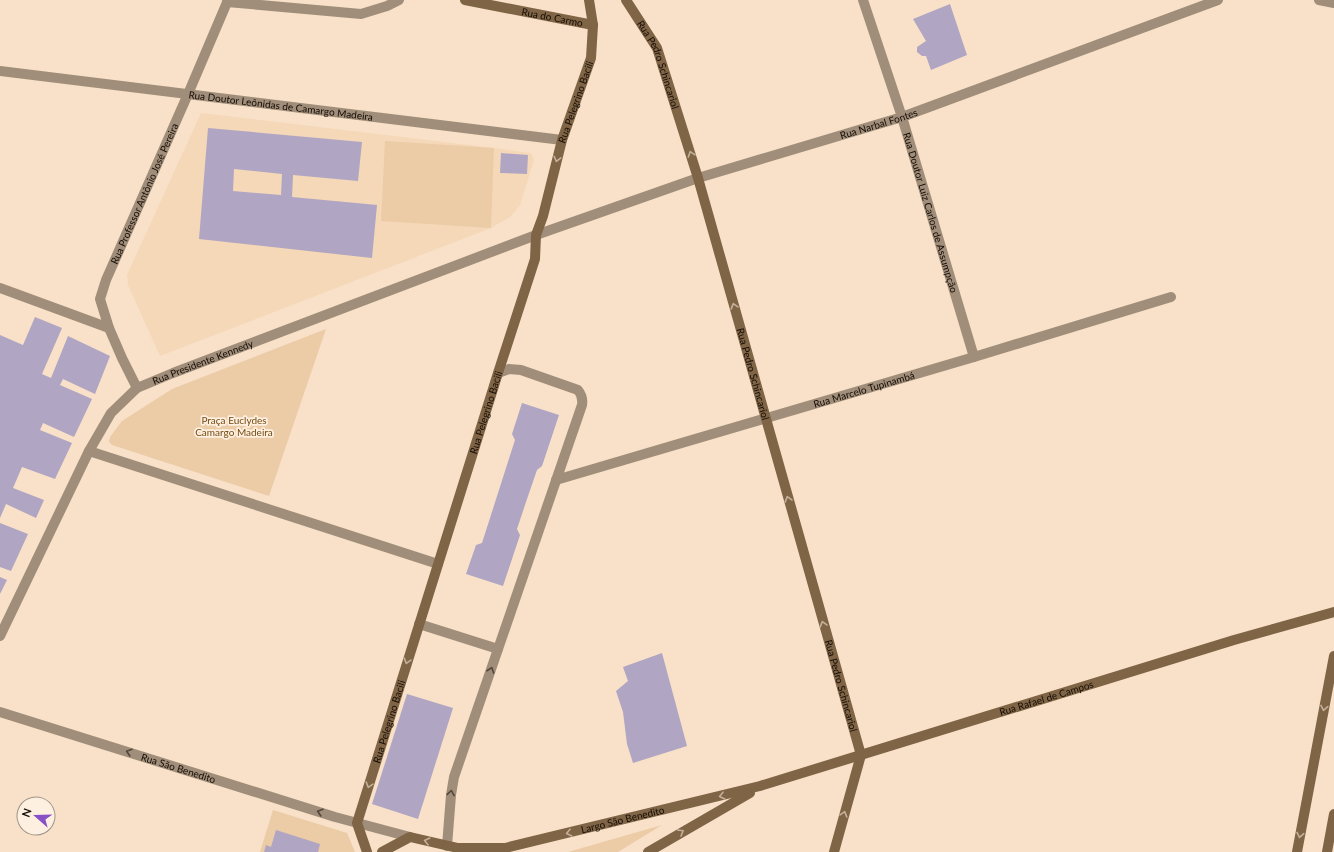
<svg xmlns="http://www.w3.org/2000/svg" width="1334" height="852" font-family="Lato,sans-serif">
<style>
.built{fill:#f4d8b8}
.green{fill:#eccba7}
.building{fill:#b0a5c2;fill-rule:evenodd}
.lines{fill:none;stroke-linecap:round;stroke-linejoin:round}
.street{stroke:#a18e7a;stroke-width:10}
.secondary{stroke:#7f6446;stroke-width:10}
.oneway{stroke:#c5b19b}
.oneway2{stroke:#53463a}
.labels{text-anchor:middle;dominant-baseline:central;stroke-width:3.5;stroke-linejoin:round;paint-order:stroke}
.street-label{font-size:10px;fill:#140c05;stroke:#fef0e1}
.park-label{font-size:10px;fill:#734a10;stroke:#fef0e1}
</style>
<rect width="100%" height="100%" fill="#f8e1c8"/>
<polygon class="built" points="201,113 494,148 531,153 534,160 520,205 510,217 491,228 160,356 128,285 127,275"/>
<g class="green">
<polygon points="385,141 494,148 491,228 381,221"/>
<polygon points="326,329 269,496 112,445 109,442 110,437 122,421 172,389"/>
<polygon points="273,810 347,833 355,852 260,852"/>
<polygon points="662,825 618,852 568,852"/>
</g>
<g class="building">
<polygon points="950,4 967,55 931,70 926,56 922,56 917,52 917,47 926,41 913,19"/>
<path d="M208,128l154,14 -4,39 -65,-6 -1,22 85,8 -5,53 -173,-19zM234,169l48,5 -1,21 -48,-4z"/>
<polygon points="501,153 528,155 527,174 500,173"/>
<polygon points="35,317 62,328 42,374 51,378 68,336 110,356 95,394 63,379 60,385 92,399 74,437 43,423 40,430 72,443 55,479 22,467 13,488 44,500 36,518 6,504 0,518 0,335 23,345"/>
<polygon points="522,403 559,415 542,466 537,470 527,499 517,529 520,535 503,586 466,574 476,545 482,543 515,440 512,434"/>
<polygon points="0,523 28,534 11,571 0,567"/>
<polygon points="0,577 7,580 0,594"/>
<polygon points="662,653 687,746 633,763 627,744 623,712 616,691 628,681 623,667"/>
<polygon points="407,694 453,708 418,819 372,804"/>
<polygon points="276,830 320,844 318,852 264,852 266,845 271,847"/>
</g>
<g class="lines">
<g class="street">
<path id="s1" d="M863,0l39,117 72,240"/>
<polyline points="1319,0 1334,3"/>
<polyline points="227,2 361,14 387,6 399,0"/>
<path id="s2" d="M0,71l562,69"/>
<polyline points="0,288 109,328"/>
<path id="s3" d="M137,388l-15,-30 -13,-30 -9,-29 6,-19 82,-186 40,-94"/>
<polyline points="89,451 438,564"/>
<path id="s4" d="M556,480l418,-123 197,-60"/>
<polyline points="419,624 498,649"/>
<path id="s5" d="M0,636l89,-185 22,-38 26,-25 36,-15 363,-138 162,-57 204,-61 316,-117"/>
<path id="s6" d="M0,712l335,105 75,20"/>
<path d="M447,846l4,-51 3,-18 128,-372c1,-6 0,-10 -4,-15l-57,-20 -12,-1 -11,4"/>
</g>
<g class="secondary">
<path id="s7" d="M465,0l128,25"/>
<path id="s8" d="M626,0l31,48 41,130 163,577 -27,97"/>
<path id="s9" d="M367,852l-10,-29 141,-450 37,-114 1,-24 7,-19 19,-76 29,-82 2,-33 -4,-25"/>
<path id="s10" d="M382,852l28,-15 48,11h47l255,-62 474,-146 100,-28"/>
<polyline points="648,852 750,793"/>
<polyline points="1297,852 1334,656"/>
<polyline points="1327,852 1334,814"/>
</g>
</g>
<defs><path id="oneway-chevron" d="M-2-3.5L2.5 0L-2 3.5" fill="none" stroke-width="1.6" stroke-linecap="round" stroke-linejoin="round"/></defs>
<g class="oneway">
<use href="#oneway-chevron" transform="translate(691 154) rotate(-108)"/>
<use href="#oneway-chevron" transform="translate(557 159) rotate(104)"/>
<use href="#oneway-chevron" transform="translate(734 306) rotate(-106)"/>
<use href="#oneway-chevron" transform="translate(788 499) rotate(-106)"/>
<use href="#oneway-chevron" transform="translate(823 624) rotate(-106)"/>
<use href="#oneway-chevron" transform="translate(407 661) rotate(107)"/>
<use href="#oneway-chevron" transform="translate(1324 708) rotate(101)"/>
<use href="#oneway-chevron" transform="translate(369 785) rotate(107)"/>
<use href="#oneway-chevron" transform="translate(722 796) rotate(166)"/>
<use href="#oneway-chevron" transform="translate(844 814) rotate(-74)"/>
<use href="#oneway-chevron" transform="translate(681 832) rotate(-30)"/>
<use href="#oneway-chevron" transform="translate(569 833) rotate(166)"/>
<use href="#oneway-chevron" transform="translate(1300 835) rotate(101)"/>
<use href="#oneway-chevron" transform="translate(427 841) rotate(-166)"/>
</g>
<g class="oneway2">
<use href="#oneway-chevron" transform="translate(491 670) rotate(-71)"/>
<use href="#oneway-chevron" transform="translate(129 752) rotate(-163)"/>
<use href="#oneway-chevron" transform="translate(451 793) rotate(-81)"/>
<use href="#oneway-chevron" transform="translate(320 812) rotate(-163)"/>
</g>
<g class="labels">
<g class="street-label">
<text stroke="none"><textPath href="#s7" startOffset="89">Rua do Carmo</textPath></text>
<text stroke="none"><textPath href="#s8" startOffset="73">Rua Pedro Schincariol</textPath></text>
<text stroke="none"><textPath href="#s9" startOffset="785">Rua Pelegrino Bacili</textPath></text>
<text stroke="none"><textPath href="#s2" startOffset="283">Rua Doutor Leônidas de Camargo Madeira</textPath></text>
<text stroke="none"><textPath href="#s5" startOffset="1073">Rua Narbal Fontes</textPath></text>
<text stroke="none"><textPath href="#s3" startOffset="211">Rua Professor Antônio José Pereira</textPath></text>
<text stroke="none"><textPath href="#s1" startOffset="223">Rua Doutor Luiz Carlos de Assumpção</textPath></text>
<text stroke="none"><textPath href="#s5" startOffset="356">Rua Presidente Kennedy</textPath></text>
<text stroke="none"><textPath href="#s8" startOffset="397">Rua Pedro Schincariol</textPath></text>
<text stroke="none"><textPath href="#s4" startOffset="321">Rua Marcelo Tupinambá</textPath></text>
<text stroke="none"><textPath href="#s9" startOffset="461">Rua Pelegrino Bacili</textPath></text>
<text stroke="none"><textPath href="#s8" startOffset="721">Rua Pedro Schincariol</textPath></text>
<text stroke="none"><textPath href="#s10" startOffset="690">Rua Rafael de Campos</textPath></text>
<text stroke="none"><textPath href="#s9" startOffset="137">Rua Pelegrino Bacili</textPath></text>
<text stroke="none"><textPath href="#s6" startOffset="187">Rua São Benedito</textPath></text>
<text stroke="none"><textPath href="#s10" startOffset="249">Largo São Benedito</textPath></text>
</g>
<g class="park-label">
<text x="234" y="420">Praça Euclydes<tspan x="234" dy="12">Camargo Madeira</tspan></text>
</g>
</g>
<g transform="translate(36 816) rotate(290)"><circle r="19" fill="#fef0e1" stroke="#a09589"/>
<path d="M0-3L7 15L0 10L-7 15Z" fill="#8750c7"/>
<text y="-6" font-size="11" font-weight="bold" text-anchor="middle" fill="#140c05">N</text>
</g>
</svg>
